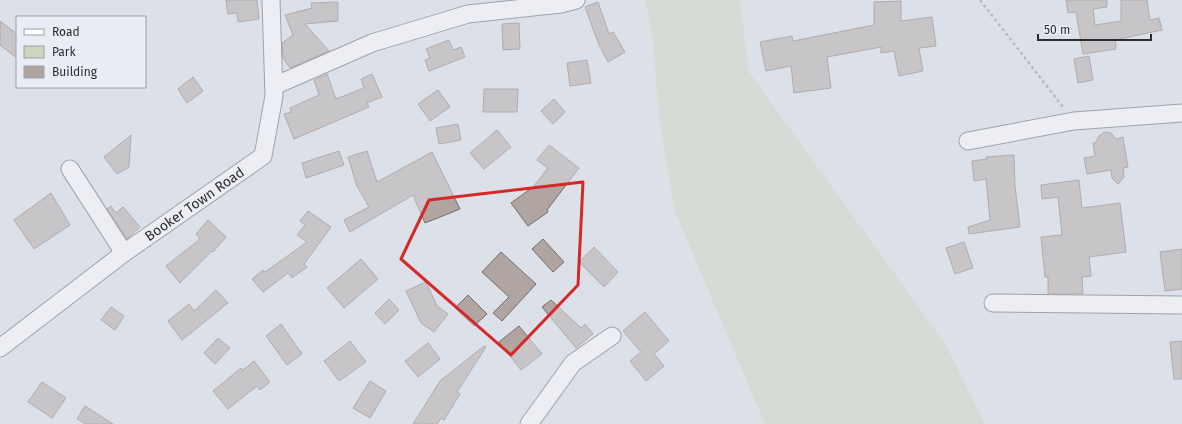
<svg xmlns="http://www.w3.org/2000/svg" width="1182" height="424" font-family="'Fira Sans',sans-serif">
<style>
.green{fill:#cdd6bc}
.building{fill:#b0a5a1;stroke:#766c69}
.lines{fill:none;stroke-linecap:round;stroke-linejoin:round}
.minor-casing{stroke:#54575f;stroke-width:19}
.path{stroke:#8a8d93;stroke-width:2.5;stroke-dasharray:3 3;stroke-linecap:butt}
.minor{stroke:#fff;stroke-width:17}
.marked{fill:none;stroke:#d62828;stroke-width:3;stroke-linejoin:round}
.labels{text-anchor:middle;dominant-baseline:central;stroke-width:3;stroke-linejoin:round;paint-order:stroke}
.street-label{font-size:14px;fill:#2b2d30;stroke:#e9edf6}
</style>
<rect width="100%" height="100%" fill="#dce0e9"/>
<polygon class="green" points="645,0 740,0 749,72 946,345 985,424 765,424 675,212 659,118 652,34"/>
<g class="building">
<polygon points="226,0 257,0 259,19 238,22 237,13 228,14"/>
<polygon points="1066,0 1107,0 1107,7 1093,9 1095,25 1121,21 1121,0 1147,0 1150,20 1159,18 1162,30 1115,40 1116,49 1083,54 1076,12 1068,13"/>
<polygon points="901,1 901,21 932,17 936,46 919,48 923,71 899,76 894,51 881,53 881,47 827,57 831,88 794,93 791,66 766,71 760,42 792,36 793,41 874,25 874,2"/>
<polygon points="338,2 338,21 305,24 329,51 290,68 283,58 282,43 293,35 285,15 312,8 311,3"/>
<polygon points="598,2 609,34 613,32 625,52 608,62 599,45 585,7"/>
<polygon points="0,21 17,34 17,58 0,45"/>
<polygon points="519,23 520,49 503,50 502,24"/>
<polygon points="449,40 453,50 461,47 465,57 429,71 425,60 430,58 426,49"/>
<polygon points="1089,56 1093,80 1078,83 1074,59"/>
<polygon points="587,60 591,83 570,86 567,63"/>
<polygon points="327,74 336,99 364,88 361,79 372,74 382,97 367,103 369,107 294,139 284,114 291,112 290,108 319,95 314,80"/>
<polygon points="193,77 203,91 187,103 178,89"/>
<polygon points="484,89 518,89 517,112 483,112"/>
<polygon points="438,90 450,107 430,121 418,104"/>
<polygon points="554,99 565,112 553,124 541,111"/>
<polygon points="458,124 461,140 439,144 436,128"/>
<polygon points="497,130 511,147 484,169 470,153"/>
<polygon points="1104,132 1111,133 1116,139 1123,137 1128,167 1123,168 1124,177 1118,184 1112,178 1111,170 1087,174 1084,158 1095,156 1093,143 1096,142 1099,136"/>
<polygon points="131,135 129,167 117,174 104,157"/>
<polygon points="549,145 579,168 547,210 548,212 528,226 511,203 533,187 548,168 537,160"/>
<polygon points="339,151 344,165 306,178 302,163"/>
<polygon points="367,151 377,182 432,152 460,209 425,223 413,195 350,232 344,220 369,207 357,186 348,157"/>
<polygon points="1014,155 1015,186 1020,227 969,234 968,227 990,220 986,179 974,181 972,161 987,159 986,157"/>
<polygon points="1079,180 1082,208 1120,203 1126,252 1089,257 1091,276 1082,277 1083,294 1048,294 1048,277 1045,277 1041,237 1062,235 1058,197 1042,199 1041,185"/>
<polygon points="51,193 70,225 34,249 14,220"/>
<polygon points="111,206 116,213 123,207 140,227 127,239 107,209"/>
<polygon points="308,211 331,227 304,264 307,267 292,278 288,273 263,292 252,279 263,270 265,272 307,242 297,235 305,225 300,221"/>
<polygon points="208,220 226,237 213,252 212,251 180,283 166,266 200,239 196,234"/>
<polygon points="543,239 564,262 553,272 532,249"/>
<polygon points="964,242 973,268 955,274 946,248"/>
<polygon points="594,247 618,272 604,287 579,262"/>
<polygon points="1182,249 1182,289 1165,291 1160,252"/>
<polygon points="501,252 536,284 502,321 493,313 509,297 482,272"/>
<polygon points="361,259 378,279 344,308 327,288"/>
<polygon points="426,282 437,306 448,314 434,332 421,323 406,291"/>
<polygon points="216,290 228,303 182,340 168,321 189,304 194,311"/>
<polygon points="468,295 487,314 474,326 455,308"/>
<polygon points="389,299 399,310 385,324 375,313"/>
<polygon points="551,300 581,328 585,324 593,334 576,348 542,307"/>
<polygon points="111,307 124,316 115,330 101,320"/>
<polygon points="645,312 669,341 654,354 664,366 646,381 630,361 641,352 623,331"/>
<polygon points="281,324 302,354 287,365 266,336"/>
<polygon points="519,326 542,354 521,370 499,342"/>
<polygon points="218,338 230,348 215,364 204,353"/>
<polygon points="350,341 366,362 339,381 324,361"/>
<polygon points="1182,341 1182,379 1174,379 1170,342"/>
<polygon points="428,343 440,359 418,377 405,361"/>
<polygon points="484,346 486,347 457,392 460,394 444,420 441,418 437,424 413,424 440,381"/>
<polygon points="254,361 270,382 260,390 257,386 228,409 213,391 241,368 243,370"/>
<polygon points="370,381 386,391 370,418 353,408"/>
<polygon points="42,382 66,398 52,418 28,402"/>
<polygon points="85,406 113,424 86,424 77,419"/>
</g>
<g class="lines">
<defs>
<g id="minor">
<polyline points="274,86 372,43 468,14 561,4 576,0"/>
<polyline points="968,141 1074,121 1182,113"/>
<polyline points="70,169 124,253"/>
<polyline points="993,303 1182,305"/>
<path id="s1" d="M0,348l124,-95 139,-97 11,-60 -3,-96"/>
<polyline points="529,424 573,363 612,336"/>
</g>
</defs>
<use href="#minor" class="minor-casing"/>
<polyline class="path" points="980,0 1063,107"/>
<use href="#minor" class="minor"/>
</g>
<path d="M0 0H1182V424H0ZM583,182l-5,103 -67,70 -110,-96 28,-59z" fill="#dce0e9" fill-opacity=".55" fill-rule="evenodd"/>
<path class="marked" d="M583,182l-5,103 -67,70 -110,-96 28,-59z"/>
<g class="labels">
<g class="street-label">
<text stroke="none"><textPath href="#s1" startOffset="242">Booker Town Road</textPath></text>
</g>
</g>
<rect x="16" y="16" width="130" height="72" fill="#e9edf6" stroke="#9da0a7"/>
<rect x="24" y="29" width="20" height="6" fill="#ffffff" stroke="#9da0a7"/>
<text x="52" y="36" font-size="12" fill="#2b2d30">Road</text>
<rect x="24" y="46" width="20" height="12" fill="#cdd6bc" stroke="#9da0a7"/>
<text x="52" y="56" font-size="12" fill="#2b2d30">Park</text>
<rect x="24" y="66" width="20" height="12" fill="#b0a5a1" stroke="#9da0a7"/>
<text x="52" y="76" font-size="12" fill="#2b2d30">Building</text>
<path d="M1038 34v6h113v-6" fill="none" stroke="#2b2d30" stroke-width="2"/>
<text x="1044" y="34" font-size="12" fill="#2b2d30" stroke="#e9edf6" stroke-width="3" paint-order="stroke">50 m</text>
</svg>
